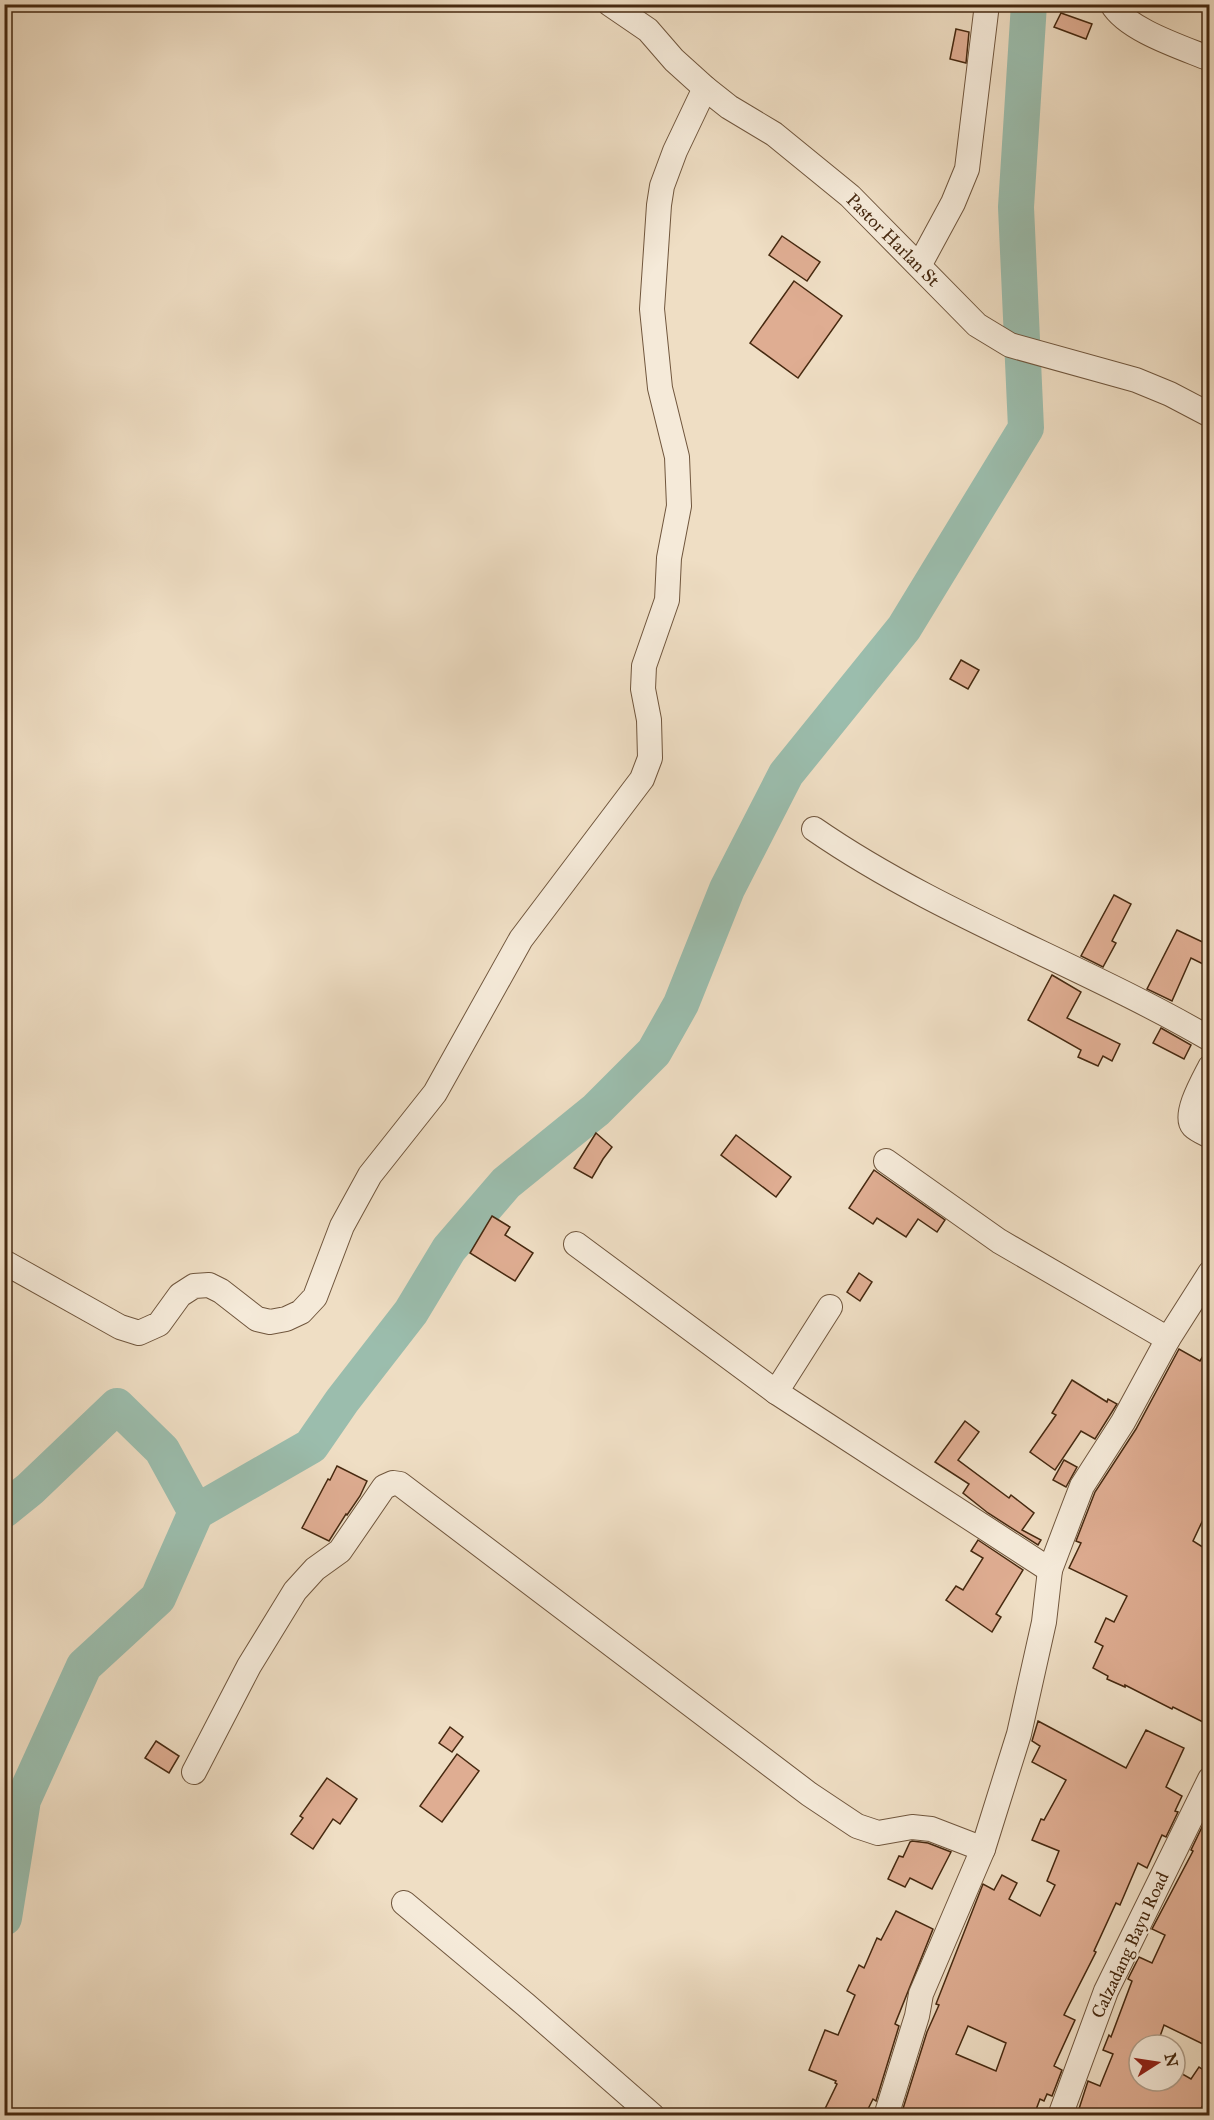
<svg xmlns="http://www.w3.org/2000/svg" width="1214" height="2120" font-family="'IM FELL Great Primer',serif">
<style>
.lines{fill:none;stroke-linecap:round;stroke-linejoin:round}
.river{stroke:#9bbdad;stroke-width:36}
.building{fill:#dfad92;stroke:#462910;stroke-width:1.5;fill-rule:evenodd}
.minor-casing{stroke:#70563d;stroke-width:26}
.minor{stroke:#f5ead9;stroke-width:24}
.labels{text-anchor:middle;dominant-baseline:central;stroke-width:4.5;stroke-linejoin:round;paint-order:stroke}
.street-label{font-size:18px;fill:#462910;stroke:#f5ead9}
</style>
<rect width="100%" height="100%" fill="#efdec4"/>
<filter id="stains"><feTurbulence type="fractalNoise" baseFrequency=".00333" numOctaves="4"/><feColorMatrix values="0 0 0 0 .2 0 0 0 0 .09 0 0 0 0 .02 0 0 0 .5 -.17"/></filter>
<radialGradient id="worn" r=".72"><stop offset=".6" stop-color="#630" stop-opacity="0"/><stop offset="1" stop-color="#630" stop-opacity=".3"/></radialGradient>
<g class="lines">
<g class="river">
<polyline points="4,1510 30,1489 117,1406 162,1450 196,1512 158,1598 84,1666 23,1800 4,1918"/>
<polyline points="196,1512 311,1446 342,1401 411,1312 449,1249 506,1183 596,1110 654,1052 681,1004 727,889 786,774 904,628 1026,428 1016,207 1029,4"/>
</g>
</g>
<g class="building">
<polygon points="1061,13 1092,24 1086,39 1054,27"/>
<polygon points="956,29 969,32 966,63 950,59"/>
<polygon points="782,236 820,262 807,281 769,255"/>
<polygon points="794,281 842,316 798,378 750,343"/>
<polygon points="961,660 979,670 968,689 950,679"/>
<polygon points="1114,895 1131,904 1112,941 1116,943 1103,967 1081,956"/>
<polygon points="1177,930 1209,945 1209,956 1205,965 1191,958 1172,1001 1147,989"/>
<polygon points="1052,975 1081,992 1067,1018 1120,1044 1112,1061 1103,1056 1098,1066 1078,1057 1081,1050 1028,1020"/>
<polygon points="1161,1028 1191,1045 1184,1059 1153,1043"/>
<polygon points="596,1133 612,1147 603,1159 592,1178 574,1168"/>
<polygon points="736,1135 791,1177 776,1197 721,1155"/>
<polygon points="874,1170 945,1220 937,1232 918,1219 906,1237 877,1218 873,1224 849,1208"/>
<polygon points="492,1216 510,1227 505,1235 533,1253 515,1281 470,1253"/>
<polygon points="859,1273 872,1282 860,1301 847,1292"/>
<polygon points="1209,1346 1209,1507 1193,1541 1209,1551 1209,1725 1173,1707 1172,1709 1125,1685 1125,1687 1107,1679 1108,1676 1093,1668 1103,1646 1095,1642 1106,1618 1114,1622 1127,1596 1069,1568 1081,1543 1076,1541 1095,1492 1136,1429 1179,1349 1200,1361"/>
<polygon points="1072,1380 1107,1402 1108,1399 1117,1404 1095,1439 1081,1431 1055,1470 1030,1452 1056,1415 1052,1413"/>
<polygon points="965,1421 979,1432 958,1460 1009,1498 1011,1495 1034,1513 1022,1530 1041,1540 1038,1545 988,1513 963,1493 969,1484 935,1462"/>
<polygon points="1064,1460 1077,1467 1066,1487 1053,1480"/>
<polygon points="337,1466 367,1481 360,1496 347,1515 346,1514 329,1541 302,1528 328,1479 330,1480"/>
<polygon points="978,1540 1023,1570 996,1614 1001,1617 992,1632 946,1600 956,1586 963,1590 983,1558 971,1551"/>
<path d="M1038,1721l88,47 20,-38 38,18 -18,39 16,9 -7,15 3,1 -12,25 -4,-2 -15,33 -9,-5 -18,42 -4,-2 -22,48 2,1 -32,63 11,5 -21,46 8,4 -10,26 -5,-2 -3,7 -4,-2 -6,16h-133l26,-83 12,-27 -3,-1 47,-120 11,6 8,-15 15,8 -8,16 31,17 15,-31 -8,-4 12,-30 -27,-11 9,-21 3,1 22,-40 -34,-18 8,-16 -8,-5zM968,2026l38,17 -10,28 -40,-17z"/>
<polygon points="450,1727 463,1737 452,1752 439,1743"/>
<polygon points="156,1741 179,1756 169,1773 145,1758"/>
<polygon points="457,1754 479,1771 442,1822 420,1806"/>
<polygon points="327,1778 357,1799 340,1824 333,1819 313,1849 291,1834 303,1818 300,1816"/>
<polygon points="1209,1820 1209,2047 1164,2025 1157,2045 1139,2045 1139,2081 1175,2081 1179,2072 1191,2079 1199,2067 1209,2074 1209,2096 1197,2115 1077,2115 1088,2081 1100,2086 1113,2054 1103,2050 1109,2035 1111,2037 1132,1981 1128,1979 1139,1957 1152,1963 1165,1935 1152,1929 1193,1851 1191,1850 1203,1825 1206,1827"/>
<polygon points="912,1841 928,1843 951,1852 932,1889 910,1878 905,1887 888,1879 899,1856 903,1857 910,1842"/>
<polygon points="896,1911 933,1929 895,2024 899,2026 876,2101 873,2099 865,2115 822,2115 837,2084 835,2083 836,2081 809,2070 825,2030 838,2035 855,1995 847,1991 859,1965 864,1968 877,1938 881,1940"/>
</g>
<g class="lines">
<defs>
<g id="minor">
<polyline points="610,4 648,30 674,60 705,88 729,107 774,134 850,196 977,325 1010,345 1136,380 1170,394 1210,415"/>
<path d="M1112,4c15,26 69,43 98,55"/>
<polyline points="920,264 953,203 967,169 987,4"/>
<path d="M814,829c123,85 267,135 396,210"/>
<path d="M1210,1067c-6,12 -27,48 -17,59 4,4 11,7 17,10"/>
<polyline points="886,1161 999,1241 1168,1339"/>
<polyline points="576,1244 776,1392 1050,1570"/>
<polyline points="4,1262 120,1327 139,1333 159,1324 180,1295 194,1286 209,1285 221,1291 257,1319 270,1322 286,1319 301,1312 315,1297 342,1226 370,1175 435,1093 521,939 642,779 650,758 649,720 643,689 644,666 667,600 669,558 679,506 677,457 660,388 652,309 659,205 662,186 675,151 705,88"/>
<polyline points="776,1392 830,1307"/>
<polyline points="194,1772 249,1666 295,1591 315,1569 340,1551 384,1487 393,1483 400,1484 809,1794 857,1826 878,1833 912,1827 931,1829 983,1849"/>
<polyline points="404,1903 526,2005 653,2116"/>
<polyline points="886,2116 917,2016 921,1994 983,1849 1019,1734 1044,1622 1050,1570 1072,1512 1082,1486 1123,1422 1168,1339 1210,1273"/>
<polyline points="1060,2116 1106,1991 1210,1779"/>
</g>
</defs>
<use href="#minor" class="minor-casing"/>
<use href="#minor" class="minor"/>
</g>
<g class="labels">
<g class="street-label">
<text transform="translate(893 240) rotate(45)">Pastor Harlan St</text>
<text transform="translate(1130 1945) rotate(-65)">Calzadang Bayu Road</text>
</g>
</g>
<rect width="1214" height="2120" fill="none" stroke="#efdec4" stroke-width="24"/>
<rect x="6" y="6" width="1202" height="2108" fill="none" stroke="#462910" stroke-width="3"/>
<rect x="12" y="12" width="1190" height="2096" fill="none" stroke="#462910" stroke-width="1.5"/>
<g transform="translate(1157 2063) rotate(78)"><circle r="28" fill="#f5ead9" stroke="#af9d89" stroke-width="1.5"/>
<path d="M0-4.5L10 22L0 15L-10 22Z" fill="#8f2418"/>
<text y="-9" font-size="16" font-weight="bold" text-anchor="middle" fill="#462910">N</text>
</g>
<rect width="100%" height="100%" filter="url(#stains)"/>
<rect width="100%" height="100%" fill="url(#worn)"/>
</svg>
